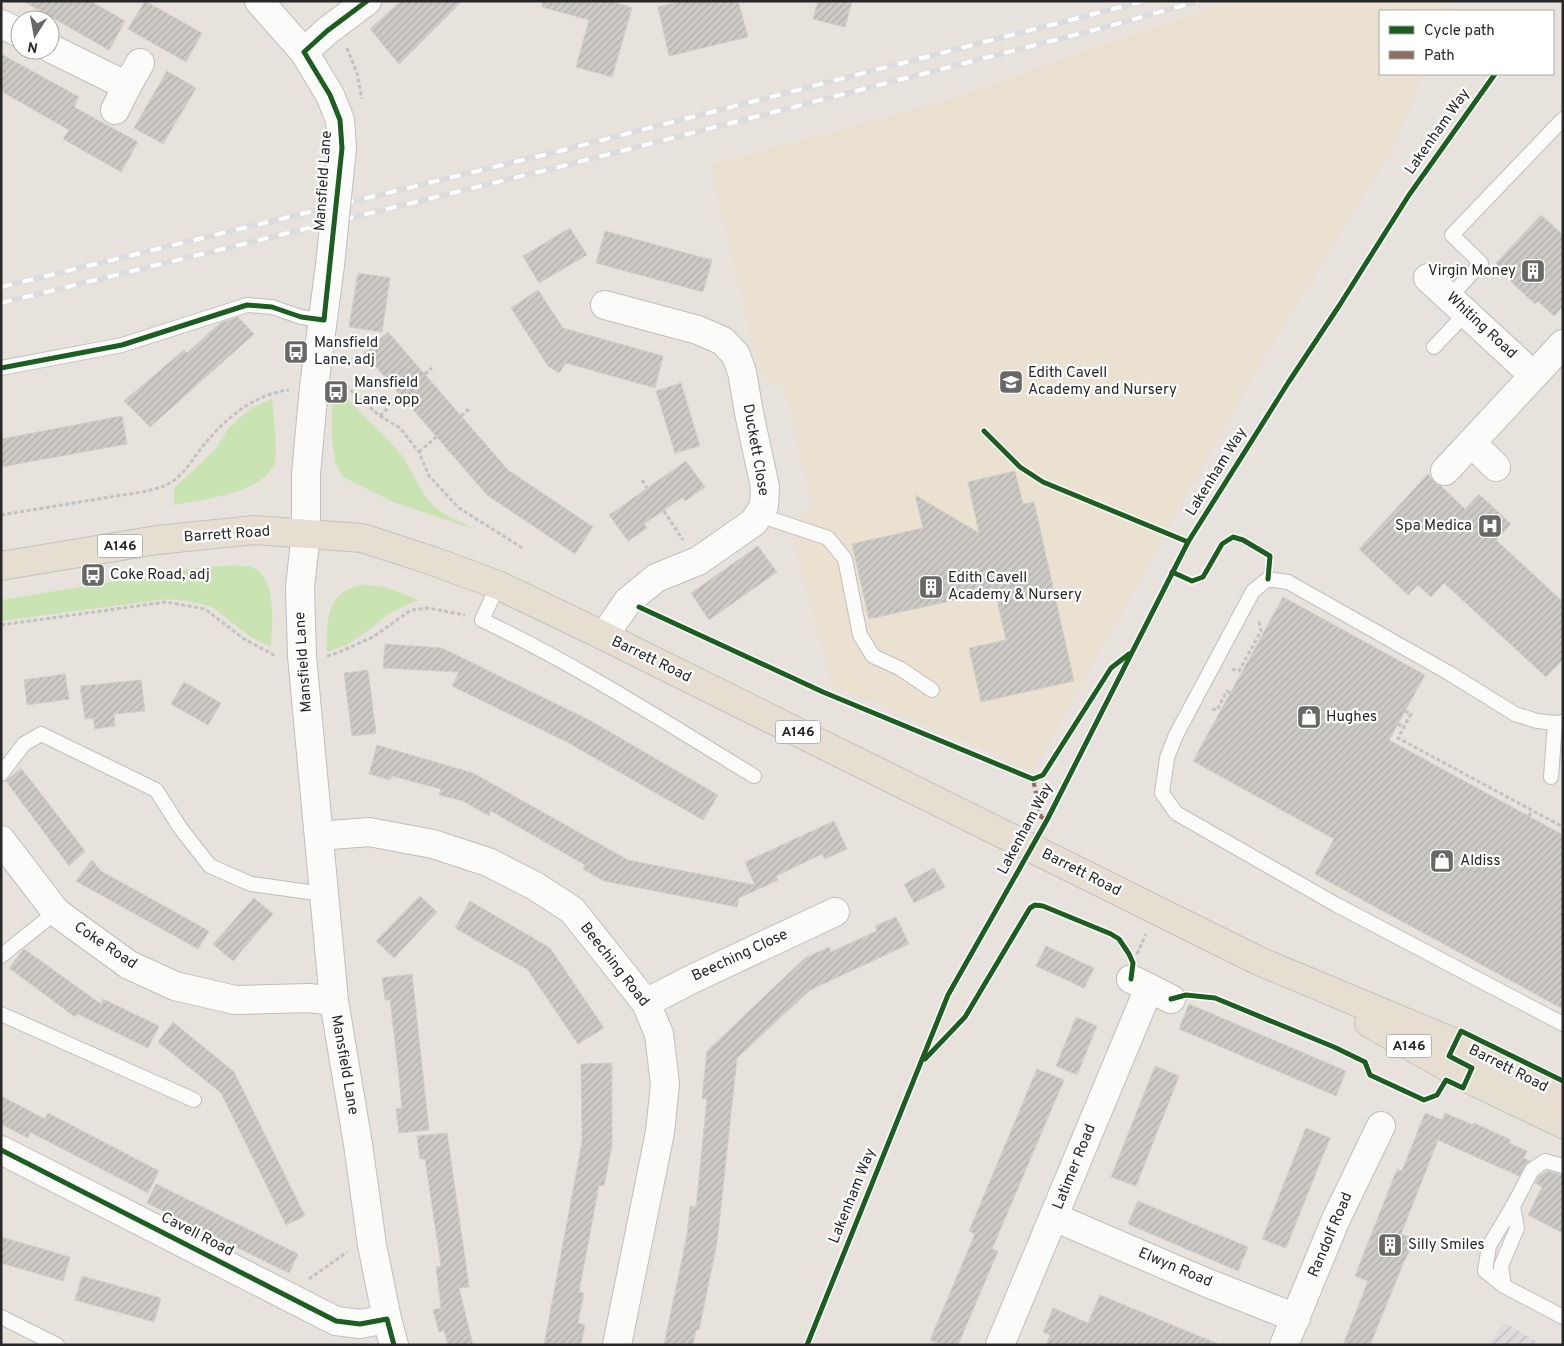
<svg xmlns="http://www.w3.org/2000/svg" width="1564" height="1346" font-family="Overpass,sans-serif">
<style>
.industrial{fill:url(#industrial-furrows)}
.education{fill:#ebe1d0}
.grass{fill:#c9e3b3}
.building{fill:url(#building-hatch);stroke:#d2cec8}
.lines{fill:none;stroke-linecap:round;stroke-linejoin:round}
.service-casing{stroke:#c0bebe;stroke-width:16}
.minor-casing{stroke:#c0bebe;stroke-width:30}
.tertiary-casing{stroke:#c0bebe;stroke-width:30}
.trunk-casing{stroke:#c3c1bf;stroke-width:30}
.path{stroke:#c2c2c1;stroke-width:3;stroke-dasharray:4 2.5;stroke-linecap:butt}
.service{stroke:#fbfbfa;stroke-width:14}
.minor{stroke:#fbfbfa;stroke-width:28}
.tertiary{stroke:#fbfbfa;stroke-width:28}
.trunk{stroke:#e7ded2;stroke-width:28}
.rail-casing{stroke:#dcdcde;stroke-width:5.5}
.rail{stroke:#fff;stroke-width:4;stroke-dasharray:11;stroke-linecap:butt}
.minor-bridge-casing{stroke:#c0bebe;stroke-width:30;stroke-linecap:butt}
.minor-bridge{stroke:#fbfbfa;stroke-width:28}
.quiet{stroke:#8d6e63;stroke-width:4;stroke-dasharray:8 4;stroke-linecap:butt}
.cycleway-casing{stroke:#fff;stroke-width:8}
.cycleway{stroke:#1b5e20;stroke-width:5}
.labels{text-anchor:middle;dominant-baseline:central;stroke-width:4.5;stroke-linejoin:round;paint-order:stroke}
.shield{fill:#fff;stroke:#686868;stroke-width:1}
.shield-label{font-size:14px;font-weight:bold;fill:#272727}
.street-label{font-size:15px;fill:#272727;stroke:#fff}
.poi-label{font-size:15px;fill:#272727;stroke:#fff;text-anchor:start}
</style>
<defs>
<pattern id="industrial-furrows" width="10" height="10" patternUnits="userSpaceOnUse" patternTransform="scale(1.25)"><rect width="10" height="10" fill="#ddd9dc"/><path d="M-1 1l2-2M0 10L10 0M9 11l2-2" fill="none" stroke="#bebabd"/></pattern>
<pattern id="building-hatch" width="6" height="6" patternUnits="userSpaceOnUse" patternTransform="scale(1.25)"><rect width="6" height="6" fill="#cdcac6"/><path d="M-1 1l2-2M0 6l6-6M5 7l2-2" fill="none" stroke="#b0aeaa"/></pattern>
</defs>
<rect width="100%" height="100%" fill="#e7e2dc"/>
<polygon class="industrial" points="1505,1323 1542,1345 1487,1345"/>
<polygon class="education" points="1230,1 1451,1 1447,11 1380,11 1380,74 1423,74 1396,142 1263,358 1033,771 833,686 787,517 813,512 789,404 784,390 761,375 710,165 943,101"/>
<g class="grass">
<path d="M332,389l8,1c18,22 39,40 58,61 15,17 21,42 38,57 11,9 28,15 40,22l-83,-28 -50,-25 -8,-15 -3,-23z"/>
<path d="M272,399c1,13 7,54 2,65 -12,30 -72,35 -100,41v-17l41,-38 13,-21 23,-21z"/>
<path d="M235,565c5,1 11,1 16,2 27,9 21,57 20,80l-20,-10 -39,-30 -23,-6 -22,-2 -166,22v-21l194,-32z"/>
<path d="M363,585l22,2 34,13 -11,4 -21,11 -18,15 -22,15 -20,7c0,-31 -2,-61 36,-67z"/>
</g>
<g class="building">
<polygon points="23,1 90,1 125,21 109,50"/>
<polygon points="145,1 202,33 186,62 128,29"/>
<polygon points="401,1 462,1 399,64 370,29"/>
<polygon points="543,1 612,1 632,8 612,77 576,67 589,20 542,7"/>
<polygon points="681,1 738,1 748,37 669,56 658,7"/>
<polygon points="818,1 852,1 845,27 813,19"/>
<polygon points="1,54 79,97 74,107 138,142 121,172 63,139 69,130 1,91"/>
<polygon points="167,71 196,88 163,144 134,128"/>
<polygon points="1541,215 1563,235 1563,306 1554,316 1538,301 1535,304 1510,281 1512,279 1496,263"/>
<polygon points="570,228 587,255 539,283 523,256"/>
<polygon points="605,231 712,260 703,292 596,263"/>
<polygon points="358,273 390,278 382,332 349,327"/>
<polygon points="538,290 563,328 663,356 655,388 566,363 559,373 548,366 511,308"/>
<polygon points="238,317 254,334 150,427 124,401 184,350 187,353 220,323"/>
<polygon points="388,332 508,470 593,527 575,554 487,495 364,353"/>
<polygon points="681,383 700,446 675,453 656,391"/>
<polygon points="122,416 127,444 1,467 1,439"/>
<polygon points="686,461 705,487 685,501 683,497 644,524 647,528 628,541 609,515"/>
<polygon points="1015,471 1023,504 1034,502 1074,681 981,702 969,648 1006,640 995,591 869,619 852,544 923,528 915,495 979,533 968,482"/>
<polygon points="1428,474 1434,482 1440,485 1465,509 1479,494 1511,524 1496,540 1563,602 1563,659 1546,677 1444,583 1431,597 1418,585 1408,595 1359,549"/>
<polygon points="758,546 777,572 709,620 691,593"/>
<polygon points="1283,597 1425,675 1389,740 1563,835 1563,1009 1315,874 1334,839 1193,761"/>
<polygon points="385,644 442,648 591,721 718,795 703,820 567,742 452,686 459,672 383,668"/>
<polygon points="368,670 376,733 352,736 344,673"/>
<polygon points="65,674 69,699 27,705 24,680"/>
<polygon points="141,680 145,711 114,714 115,726 95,729 93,718 85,719 80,686"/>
<polygon points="184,682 221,703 208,725 171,704"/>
<polygon points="377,745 473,773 628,860 755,885 745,862 834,821 847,849 825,859 822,854 776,876 778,880 739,898 737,907 604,881 583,869 585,865 491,811 489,816 463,801 439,795 441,789 392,776 390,780 369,774"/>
<polygon points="21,768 85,851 69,866 6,781"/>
<polygon points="92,860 101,871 209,931 198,949 76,881"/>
<polygon points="934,868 945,887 914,903 904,884"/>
<polygon points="420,896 437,912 394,958 376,941"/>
<polygon points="254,898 273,914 233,961 213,944"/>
<polygon points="470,901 550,948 604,1028 578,1044 528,970 455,928"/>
<polygon points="896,917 909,944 810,990 737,1058 717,1243 699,1330 696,1330 693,1345 664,1345 687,1235 690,1206 696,1207 707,1099 702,1098 707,1051 805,958 829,947 831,952 877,931 875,926"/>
<polygon points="1046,946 1094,968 1084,988 1036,966"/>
<polygon points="24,949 101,1004 103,999 159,1026 148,1048 78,1014 75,1017 9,968"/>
<polygon points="412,974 429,1130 399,1133 396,1109 402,1108 399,1078 390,1000 385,1000 382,978"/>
<polygon points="1189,1004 1346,1071 1336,1096 1179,1029"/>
<polygon points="1076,1017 1097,1026 1077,1075 1056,1066"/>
<polygon points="173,1022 234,1072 305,1216 286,1225 221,1093 158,1042"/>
<polygon points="612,1063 612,1145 604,1186 599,1185 579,1292 584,1293 578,1323 585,1325 581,1345 544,1345 582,1142 581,1064"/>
<polygon points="1155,1066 1179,1076 1136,1186 1111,1177"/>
<polygon points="1037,1069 1064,1080 992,1249 998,1251 958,1345 942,1345 930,1340 975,1234 969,1231"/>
<polygon points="1,1096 45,1119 48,1113 159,1171 148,1193 30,1132 28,1138 1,1124"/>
<polygon points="1425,1113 1442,1120 1445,1113 1473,1125 1474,1123 1511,1140 1509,1143 1527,1151 1524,1158 1530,1161 1525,1166 1519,1176 1438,1140 1401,1234 1415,1239 1403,1264 1370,1345 1343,1345 1368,1281 1355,1276 1397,1169 1402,1171"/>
<polygon points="1306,1128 1330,1138 1286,1248 1262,1239"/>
<polygon points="447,1133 469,1287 459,1288 473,1345 448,1345 444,1330 439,1332 433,1310 441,1308 436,1267 441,1266 425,1159 420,1159 417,1136"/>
<polygon points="1547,1171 1563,1175 1563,1233 1528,1215 1542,1187 1535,1183 1539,1176"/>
<polygon points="156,1184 298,1254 289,1273 147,1203"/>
<polygon points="1138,1201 1248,1247 1238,1271 1128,1224"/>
<polygon points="1,1237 70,1257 63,1281 1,1263"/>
<polygon points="82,1276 161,1298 154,1322 75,1300"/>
<polygon points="1100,1295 1218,1344 1217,1345 1046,1345 1050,1335 1043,1332 1053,1308 1088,1323"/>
</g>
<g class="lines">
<defs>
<g id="service">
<polyline points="1450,297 1481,263 1452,235 1563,119"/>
<polyline points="1434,347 1467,312"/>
<polyline points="1,368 122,345 247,305 272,307 301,317 324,320"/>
<polyline points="759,515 828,538 845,559 860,635 873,656 901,669 932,690"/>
<path d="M498,585l-16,35c95,45 183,102 272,156"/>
<polyline points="1563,722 1555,723 1537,721 1515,714 1449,673 1288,582 1268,579 1253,591 1176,735 1167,758 1162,793 1176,813 1335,904 1563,1024"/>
<polyline points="1,774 24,744 41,734 156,790 181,829 210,866 251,884 324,894"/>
<polyline points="1551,777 1555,723"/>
<polyline points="1,956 56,912"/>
<polyline points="1,1014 194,1100"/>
<polyline points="1563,1166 1545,1161 1532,1170 1513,1206 1489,1246 1485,1271 1504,1286 1563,1317"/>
<polyline points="1504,1286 1501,1266 1517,1228 1513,1206"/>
<polyline points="1,1317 57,1345"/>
</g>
<g id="minor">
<polyline points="259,1 304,52 330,95 340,120 342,148"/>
<polyline points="1,24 20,33"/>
<polyline points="50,48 127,86 115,110"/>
<polyline points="304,52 327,31 367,1"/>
<polyline points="127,86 140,63"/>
<polyline points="330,265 314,387 306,474 306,533 300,587 302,656 334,1001 358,1144 372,1245 387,1319"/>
<polyline points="1428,278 1533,375"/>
<polyline points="1472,443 1496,467"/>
<polyline points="1445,471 1563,344"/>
<polyline points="604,636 628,601 656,578 698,561 754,522 764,506 765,487 749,413 742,372 736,355 723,341 698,330 605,305"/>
<polyline points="319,836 369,832 433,844 488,862 535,886 572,910 646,1003 659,1034 665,1084 660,1132 617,1345"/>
<polyline points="1,840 56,912 129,965 175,986 235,1000 309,998 334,1001"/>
<polyline points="1149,988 1171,999"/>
<polyline points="646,1003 688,981 835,912"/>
<polyline points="1054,1217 1205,1282 1296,1318"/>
<polyline points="1000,1345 1149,988 1131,979"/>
<polyline points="1284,1345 1336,1219 1381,1126"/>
</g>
<polyline id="tertiary" points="1,1150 336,1321 360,1324 387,1319 394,1345"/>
<g id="trunk">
<polyline points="1,566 157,540 255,530 362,538 430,560 498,585 604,636 1259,961 1455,1043 1563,1097"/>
<polyline points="1369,1023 1467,1078 1563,1124"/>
</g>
</defs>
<use href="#service" class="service-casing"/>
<use href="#minor" class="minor-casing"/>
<use href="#tertiary" class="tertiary-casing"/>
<use href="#trunk" class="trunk-casing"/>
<g class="path">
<polyline points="347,48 357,73 362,99"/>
<polyline points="425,374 432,368"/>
<polyline points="339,385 346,386 380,416 400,428 419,452 429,476 459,508 524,549"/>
<polyline points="380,416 400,396"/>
<polyline points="461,416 469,409"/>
<polyline points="419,452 436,437"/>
<polyline points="642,480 647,488"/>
<polyline points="664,511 683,540"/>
<path d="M1,515c36,-6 73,-12 109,-18 17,-3 40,-5 56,-12 19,-9 28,-29 41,-44 20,-24 50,-48 82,-51"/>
<polyline points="1,625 166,602 205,609 244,639 276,656"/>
<polyline points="327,656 337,653 373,637 411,610 428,608 465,615"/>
<polyline points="1232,669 1239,671 1261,631 1259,621"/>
<polyline points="1212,709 1217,710 1227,691 1230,693"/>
<polyline points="1405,711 1411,714 1398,738 1563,827"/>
<polyline points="1398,724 1404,727"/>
<polyline points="1529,816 1532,810"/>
<polyline points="1137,954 1146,934"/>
<polyline points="1196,995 1215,998 1334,1047 1365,1062 1370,1075 1424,1100 1437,1095 1439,1092"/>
<polyline points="919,1065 965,1017 1030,908 1035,905 1043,906 1111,934 1119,939 1129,954"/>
<polyline points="309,1279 347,1252"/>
</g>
<use href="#service" class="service"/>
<use href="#minor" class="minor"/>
<use href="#tertiary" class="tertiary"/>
<use href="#trunk" class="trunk"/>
<defs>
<g id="rail">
<polyline points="1,287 556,152 1144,1"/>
<polyline points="1,303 559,167 1102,28 1199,1"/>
</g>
</defs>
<use href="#rail" class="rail-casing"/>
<use href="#rail" class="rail"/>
<defs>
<polyline id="minor-bridge" points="330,265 342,148"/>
</defs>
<use href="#minor-bridge" class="minor-bridge-casing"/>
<use href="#minor-bridge" class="minor-bridge"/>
<polyline class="quiet" points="1033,779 1041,817 1047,820"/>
<defs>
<g id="cycleway">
<polyline points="1,368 122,345 247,305 272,307 301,317 324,320 342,148 340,120 330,95 304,52 327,31 367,1"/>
<polyline points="984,431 1020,467 1043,482 1188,542"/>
<polyline points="1172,572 1192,581 1203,577 1222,544 1233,537 1243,540 1270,556 1268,579"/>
<polyline points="639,607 823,692 1033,779 1043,775 1111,668 1129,654"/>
<polyline points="1171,999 1186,995 1215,998 1334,1047 1365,1062 1370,1075 1424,1100 1437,1095 1446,1080 1463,1088 1472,1068 1449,1056 1461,1031 1563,1081"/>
<polyline points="925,1059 965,1017 1030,908 1035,905 1043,906 1111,934 1119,939 1129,954 1133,963 1131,979"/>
<polyline points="1,1150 336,1321 360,1324 387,1319 394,1345"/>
<polyline points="807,1345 948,995 1047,820 1188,542 1288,383 1339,306 1409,195 1495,74"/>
</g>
</defs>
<use href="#cycleway" class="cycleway-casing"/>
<use href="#cycleway" class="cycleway"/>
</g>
<defs>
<symbol id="building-square" viewBox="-11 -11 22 22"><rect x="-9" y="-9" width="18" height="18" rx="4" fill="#6a6866" stroke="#fff"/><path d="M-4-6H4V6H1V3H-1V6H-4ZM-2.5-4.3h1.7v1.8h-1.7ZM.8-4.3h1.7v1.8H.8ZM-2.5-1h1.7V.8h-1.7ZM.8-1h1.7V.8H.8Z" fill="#fff"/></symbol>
<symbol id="bus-square" viewBox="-11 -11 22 22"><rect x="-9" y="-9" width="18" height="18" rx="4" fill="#6a6866" stroke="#fff"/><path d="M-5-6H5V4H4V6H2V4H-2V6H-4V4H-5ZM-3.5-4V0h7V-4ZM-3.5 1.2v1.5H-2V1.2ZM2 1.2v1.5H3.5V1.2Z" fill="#fff"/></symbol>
<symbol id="school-square" viewBox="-11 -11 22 22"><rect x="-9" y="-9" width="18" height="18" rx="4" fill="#6a6866" stroke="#fff"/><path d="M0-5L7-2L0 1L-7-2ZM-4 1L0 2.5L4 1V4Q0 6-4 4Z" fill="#fff"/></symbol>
<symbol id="hospital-square" viewBox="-11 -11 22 22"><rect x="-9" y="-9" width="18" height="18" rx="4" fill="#6a6866" stroke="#fff"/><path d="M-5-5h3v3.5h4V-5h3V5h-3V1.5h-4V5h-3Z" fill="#fff"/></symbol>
<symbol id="shop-square" viewBox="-11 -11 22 22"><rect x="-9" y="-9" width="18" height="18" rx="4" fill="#6a6866" stroke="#fff"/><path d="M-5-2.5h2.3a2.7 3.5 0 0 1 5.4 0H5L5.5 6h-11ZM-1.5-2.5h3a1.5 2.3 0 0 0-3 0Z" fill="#fff"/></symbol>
</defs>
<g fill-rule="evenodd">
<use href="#building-square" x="1519" y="257" width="28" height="28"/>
<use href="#bus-square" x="282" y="338" width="28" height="28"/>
<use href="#school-square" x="997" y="368" width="28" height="28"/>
<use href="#bus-square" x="322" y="378" width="28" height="28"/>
<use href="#hospital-square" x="1476" y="512" width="28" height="28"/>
<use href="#bus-square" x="79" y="561" width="28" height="28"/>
<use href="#building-square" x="917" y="573" width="28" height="28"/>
<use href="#shop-square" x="1295" y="703" width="28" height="28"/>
<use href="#shop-square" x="1428" y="847" width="28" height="28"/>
<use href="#building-square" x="1376" y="1231" width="28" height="28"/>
</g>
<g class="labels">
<g class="shield">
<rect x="97.5" y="534.5" width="45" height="23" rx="4"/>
<rect x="775.5" y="720.5" width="45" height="23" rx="4"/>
<rect x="1386.5" y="1034.5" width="45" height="23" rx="4"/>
</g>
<g class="shield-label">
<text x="120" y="546">A146</text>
<text x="798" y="732">A146</text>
<text x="1409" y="1046">A146</text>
</g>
<g class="street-label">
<text transform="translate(1438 132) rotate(-55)">Lakenham Way</text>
<text transform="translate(324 181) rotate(-86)">Mansfield Lane</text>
<text transform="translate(1481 326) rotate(43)">Whiting Road</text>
<text transform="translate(755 450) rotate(80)">Duckett Close</text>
<text transform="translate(1217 472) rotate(-58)">Lakenham Way</text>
<text transform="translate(227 535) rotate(-4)">Barrett Road</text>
<text transform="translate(651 660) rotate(26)">Barrett Road</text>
<text transform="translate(304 662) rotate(-94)">Mansfield Lane</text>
<text transform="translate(1026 829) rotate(-62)">Lakenham Way</text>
<text transform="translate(1081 873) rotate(27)">Barrett Road</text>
<text transform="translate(105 946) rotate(34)">Coke Road</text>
<text transform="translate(740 956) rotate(-25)">Beeching Close</text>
<text transform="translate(614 965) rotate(52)">Beeching Road</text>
<text transform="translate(344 1065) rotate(80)">Mansfield Lane</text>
<text transform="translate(1508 1069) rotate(27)">Barrett Road</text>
<text transform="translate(1075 1167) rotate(-68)">Latimer Road</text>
<text transform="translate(853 1196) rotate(-68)">Lakenham Way</text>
<text transform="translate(197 1235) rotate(27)">Cavell Road</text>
<text transform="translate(1331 1235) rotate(-67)">Randolf Road</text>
<text transform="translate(1175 1268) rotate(23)">Elwyn Road</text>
</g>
<g class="poi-label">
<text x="1516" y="271" text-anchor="end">Virgin Money</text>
<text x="314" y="343">Mansfield<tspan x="314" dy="17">Lane, adj</tspan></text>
<text x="1028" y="373">Edith Cavell<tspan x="1028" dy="17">Academy and Nursery</tspan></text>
<text x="354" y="383">Mansfield<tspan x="354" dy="17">Lane, opp</tspan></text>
<text x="1472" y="526" text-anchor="end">Spa Medica</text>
<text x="110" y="575">Coke Road, adj</text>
<text x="948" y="578">Edith Cavell<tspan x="948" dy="17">Academy &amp; Nursery</tspan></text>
<text x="1326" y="717">Hughes</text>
<text x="1460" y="861">Aldiss</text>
<text x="1408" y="1245">Silly Smiles</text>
</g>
</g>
<rect width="1564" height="1346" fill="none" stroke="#272727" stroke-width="5"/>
<rect x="1379" y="10" width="175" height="65" fill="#ffffff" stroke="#a9a9a9"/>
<rect x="1389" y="26" width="25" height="8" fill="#1b5e20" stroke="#a9a9a9"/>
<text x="1424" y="35" font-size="15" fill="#272727">Cycle path</text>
<rect x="1389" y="51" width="25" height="8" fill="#8d6e63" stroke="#a9a9a9"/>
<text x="1424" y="60" font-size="15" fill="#272727">Path</text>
<g transform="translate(35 35) rotate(191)"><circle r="24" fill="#ffffff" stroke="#a9a9a9"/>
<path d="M0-4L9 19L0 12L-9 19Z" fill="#6a6866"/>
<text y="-8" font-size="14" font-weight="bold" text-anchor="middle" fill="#272727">N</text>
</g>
</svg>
